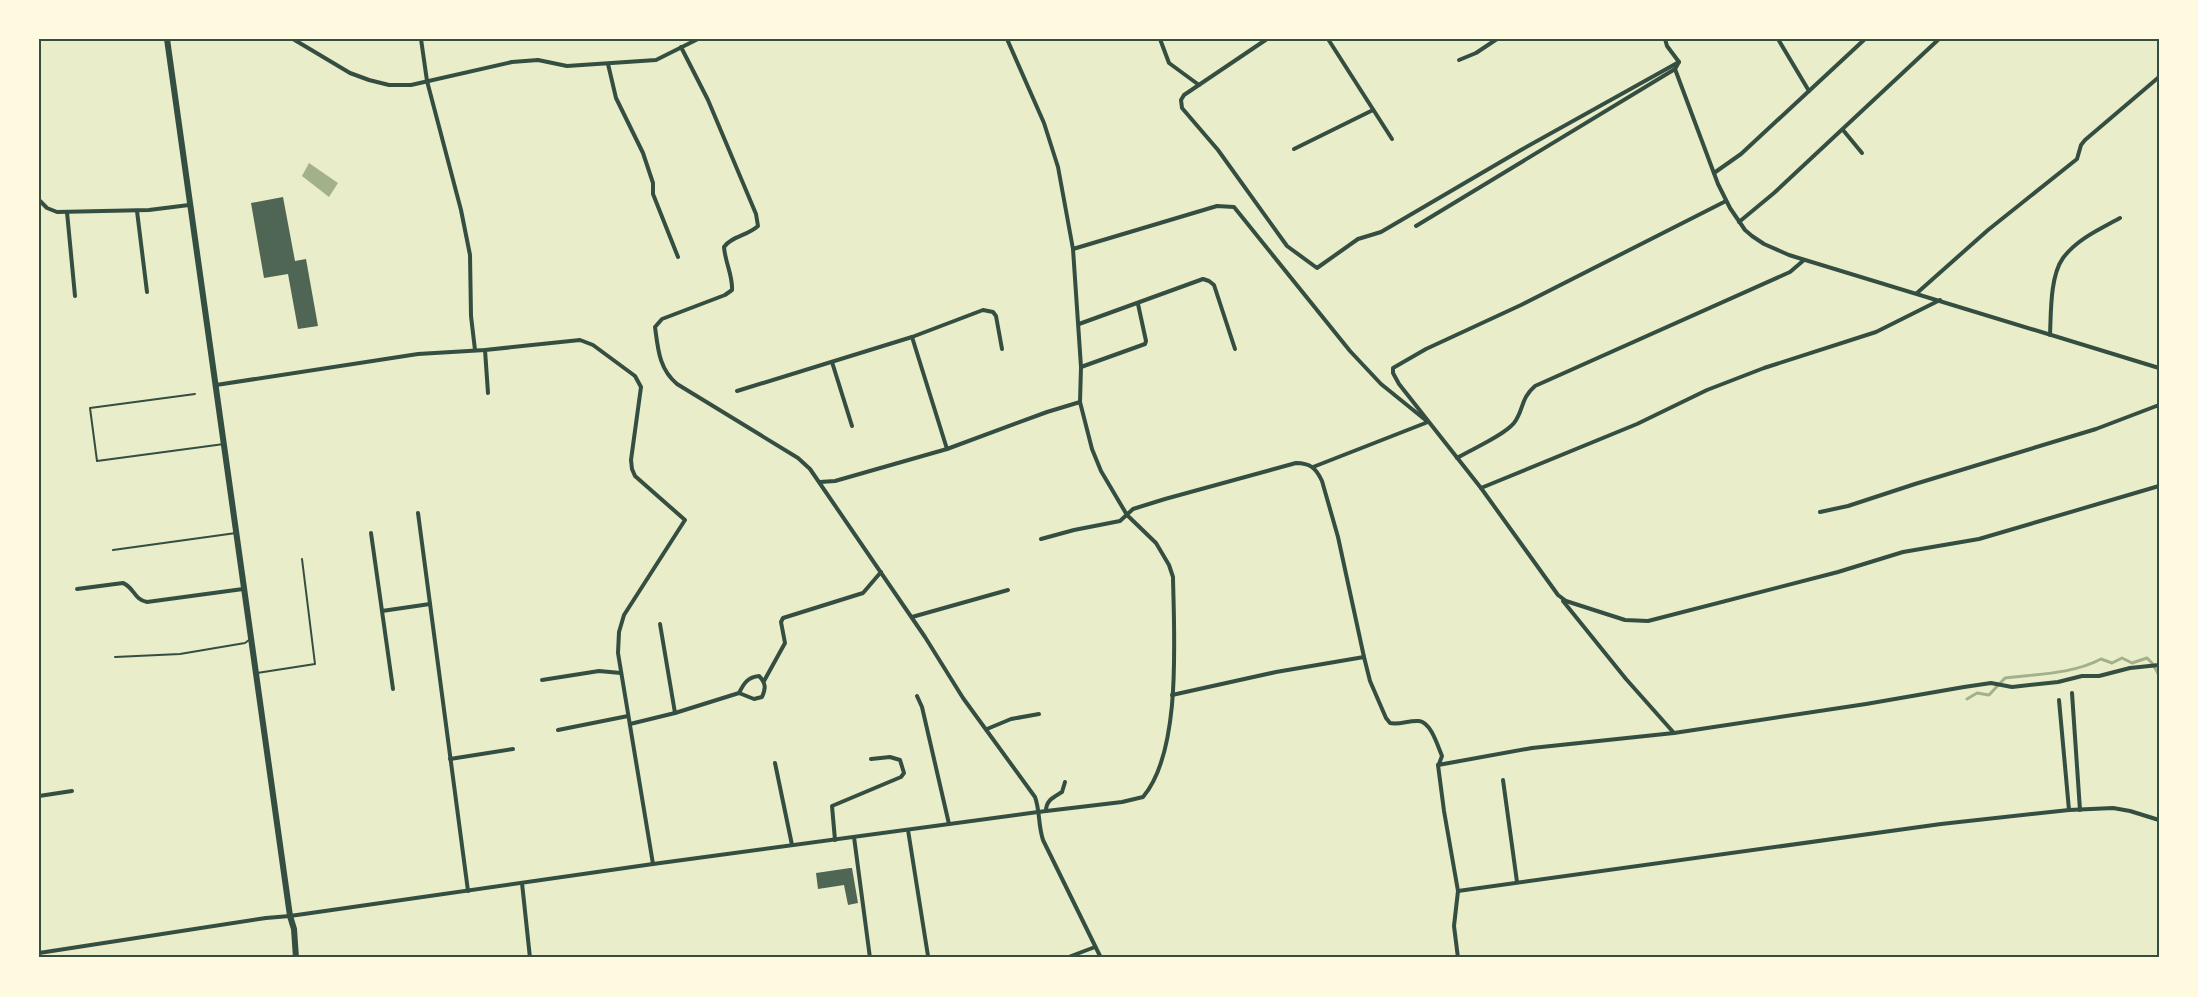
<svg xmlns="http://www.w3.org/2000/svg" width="2198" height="997" font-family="Roboto,sans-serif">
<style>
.water{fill:#a3b18a}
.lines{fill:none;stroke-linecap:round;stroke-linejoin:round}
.stream{stroke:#a3b18a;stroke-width:3}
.building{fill:#4f6655}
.service{stroke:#344e41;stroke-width:2}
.minor{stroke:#344e41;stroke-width:4}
.secondary{stroke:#344e41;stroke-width:6}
.neatline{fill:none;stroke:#344e41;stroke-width:2}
</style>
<rect width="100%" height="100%" fill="#e9edc9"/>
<polygon class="water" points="309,163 338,183 329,197 302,176"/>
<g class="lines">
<path class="stream" d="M1967,699l10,-6 12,2 16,-17c32,-4 68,-4 96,-19l11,4 10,-5 10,5 15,-5 5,5 7,12"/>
</g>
<g class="building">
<polygon points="283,197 295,261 306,259 318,326 298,329 288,274 264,278 251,203"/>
<polygon points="850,868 852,868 858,903 848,905 844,885 818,889 816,873"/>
</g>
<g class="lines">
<g class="service">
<polyline points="195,394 90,408 97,461 224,444"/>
<polyline points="113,550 236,533"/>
<polyline points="115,657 180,654 245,643 249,640"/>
<polyline points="257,673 315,664 302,559"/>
</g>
<g class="minor">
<polyline points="293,39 350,73 369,80 389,85 411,85 512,62 538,60 567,66 656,60 698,39"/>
<polyline points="421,39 427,81 461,210 470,255 471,316 475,350"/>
<polyline points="1160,39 1169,63 1199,85"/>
<polyline points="1267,39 1184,95 1181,100 1182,108 1218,150 1287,246 1317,268 1358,239 1381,232 1521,150 1679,62"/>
<polyline points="1328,39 1392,139"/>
<polyline points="1665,39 1667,46 1679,62 1675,69 1718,184 1730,208 1745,230 1752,236 1764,244 1789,255 2159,368"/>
<polyline points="1778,39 1809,91"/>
<path d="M681,47l27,53 48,114 2,12c-11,10 -26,10 -34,21 1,15 9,29 8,43l-7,5 -63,24 -7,8c3,22 4,42 22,57l121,74 12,11 115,168 38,61 72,99c5,13 3,28 8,43l58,118"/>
<polyline points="1459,60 1476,53 1497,39"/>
<polyline points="608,64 616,98 643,153 653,183 653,194 678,257"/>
<polyline points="1843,130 1862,153"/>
<polyline points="1294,149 1373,110"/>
<polyline points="1714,173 1741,154 1865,39"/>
<polyline points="39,200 47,208 57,212 149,210 189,205"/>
<polyline points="1726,201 1521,305 1426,349 1393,368 1393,373 1399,384 1481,488 1558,595 1566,601 1625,620 1648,621 1838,572 1903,552 1979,539 2159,486"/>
<polyline points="137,211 147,292"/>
<polyline points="67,212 75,296"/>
<polyline points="1739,222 1774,193 1939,39"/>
<polyline points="1416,226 1675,69"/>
<polyline points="1073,249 1217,206 1234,207 1350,351 1381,384 1428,422 1313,467"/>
<polyline points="1917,293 1988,230 2077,159 2081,145 2085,140 2159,77"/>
<polyline points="1079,324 1203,279 1209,281 1214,285 1235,349"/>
<path d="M2050,335c1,-22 0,-59 13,-77 14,-19 37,-29 57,-40"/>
<polyline points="912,337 947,449"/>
<polyline points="485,350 488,393"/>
<polyline points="832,362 852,426"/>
<polyline points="1081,367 1145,344 1146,341 1138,304"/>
<polyline points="216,385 418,354 485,350 580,340 593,345 635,376 641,387 631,460 632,469 635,476 685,520 624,615 619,632 618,653 653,864"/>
<polyline points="737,391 912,337 983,310 993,312 996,316 1002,349"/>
<path d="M1457,458c15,-9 46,-22 57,-35 10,-13 6,-24 21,-37l255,-114 14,-12"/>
<polyline points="820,482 835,481 947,449 1047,412 1080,402"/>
<polyline points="1481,488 1637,424 1707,390 1764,368 1876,332 1940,300"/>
<polyline points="1820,512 1848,506 1915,484 2096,429 2159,405"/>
<polyline points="418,513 468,891"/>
<polyline points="371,533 393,689"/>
<path d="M1041,539l33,-9 46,-9 13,-12 32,-10 131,-36c14,0 20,5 26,18l16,56 26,120 6,24 16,37 4,5c10,2 19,-3 29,-2 12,1 19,26 23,35l-3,8"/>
<path d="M77,589l46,-6c11,4 11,17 24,19l96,-13"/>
<polyline points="1563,601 1626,679 1674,733"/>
<polyline points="382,611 430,604"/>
<polyline points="912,617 1008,590"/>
<polyline points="660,624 675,713"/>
<polyline points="542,680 599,671 621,673"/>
<polyline points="764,681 785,643 781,622 783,618 863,593 881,572"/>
<polyline points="2072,693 2080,810"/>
<polyline points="1172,695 1276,672 1364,657"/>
<polyline points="917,696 922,707 949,824"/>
<polyline points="2059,700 2069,810"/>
<path d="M630,724l45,-11 64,-20 15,6 8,-2c4,-9 4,-14 -3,-21 -11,1 -15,7 -20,17"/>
<polyline points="987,729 1011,719 1039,714"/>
<polyline points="558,730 628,716"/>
<polyline points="450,759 513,749"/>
<polyline points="775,763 792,845"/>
<polyline points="1438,765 1532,748 1674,733 1866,704 1964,687 1991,683 2012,687 2058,682 2082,676 2099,676 2130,668 2159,665"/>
<polyline points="1438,765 1444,811 1458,891 1454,926 1458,958"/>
<polyline points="1503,780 1517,882"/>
<polyline points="39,796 72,791"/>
<path d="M1046,811c0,-11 8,-14 16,-19l3,-10"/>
<polyline points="908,830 928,956"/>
<polyline points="854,837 870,958"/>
<polyline points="835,840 832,806 901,777 904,773 900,760 890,757 871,759"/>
<polyline points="522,883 530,958"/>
<polyline points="1458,891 1941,824 2069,810 2113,808 2130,811 2159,820"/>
<path d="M39,953l227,-35 24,-2 363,-52 385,-52 84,-10 21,-5c39,-46 31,-160 30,-220l-4,-12 -13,-22 -29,-28 -26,-44 -9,-22 -12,-47 1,-35 -8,-118 -15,-82 -14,-44 -37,-84"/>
<polyline points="1066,958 1095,947"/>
</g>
<polyline class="secondary" points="167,39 290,916 294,929 296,958"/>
</g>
<rect width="2198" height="997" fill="none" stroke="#fefae0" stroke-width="81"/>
<rect x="40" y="40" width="2118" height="916" class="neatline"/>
</svg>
